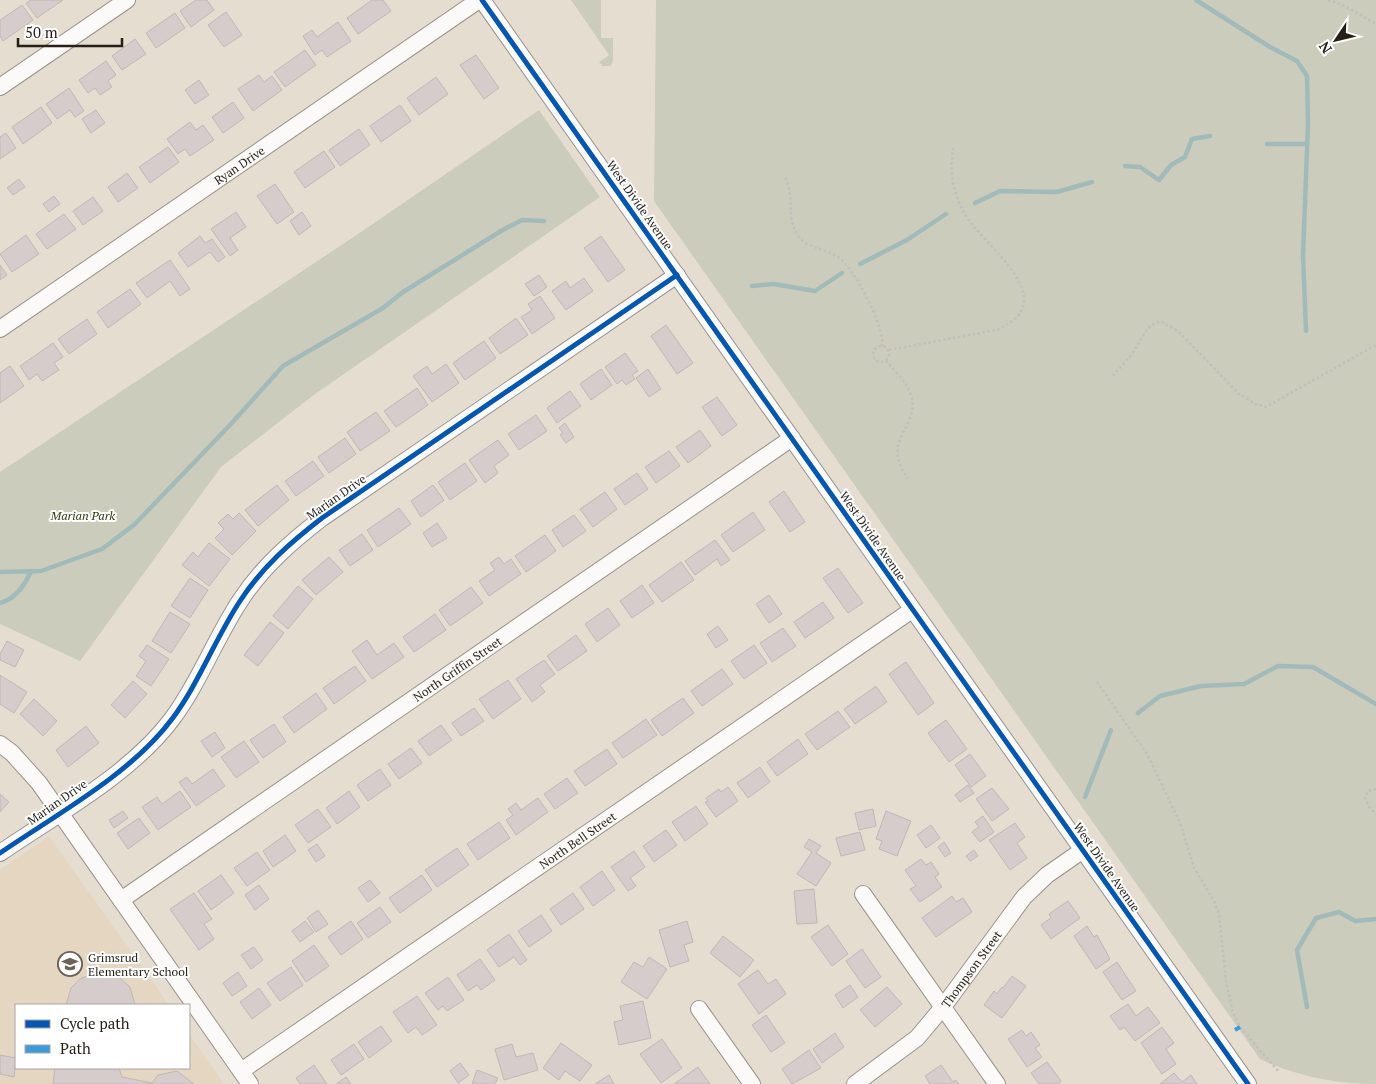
<svg xmlns="http://www.w3.org/2000/svg" width="1376" height="1084" font-family="'PT Serif',serif">
<style>
.built{fill:#e5d6c2}
.green{fill:#cbccbb}
.lines{fill:none;stroke-linecap:round;stroke-linejoin:round}
.stream{stroke:#a1bbbb;stroke-width:4.5}
.building{fill:#d6cccb;stroke:#c0b8b6}
.minor-casing{stroke:#9a938a;stroke-width:18}
.path{stroke:#c3bfbc;stroke-width:2.5;stroke-dasharray:2.5 2.5;stroke-linecap:butt}
.minor{stroke:#fbfaf8;stroke-width:16}
.quiet{stroke:#3c9bdf;stroke-width:4;stroke-dasharray:8 4;stroke-linecap:butt}
.cycleway-casing{stroke:#fff;stroke-width:8}
.cycleway{stroke:#0057b8;stroke-width:5}
.labels{text-anchor:middle;dominant-baseline:central;stroke-width:4;stroke-linejoin:round;paint-order:stroke}
.street-label{font-size:12px;fill:#251f17;stroke:#fff}
.park-label{font-size:12px;font-style:italic;fill:#293a08;stroke:#fff}
.poi-label{font-size:12px;fill:#251f17;stroke:#fff;text-anchor:start}
</style>
<rect width="100%" height="100%" fill="#e6ddd1"/>
<polygon class="built" points="49,836 169,1005 16,1005 16,1068 189,1068 189,1034 224,1084 0,1084 0,870"/>
<g class="green">
<polygon points="571,0 601,0 601,38 613,38 613,61 611,66 603,66 599,62 609,55"/>
<path d="M656,0h720v1084c-40,0 -80,-8 -116,-25l-606,-858z"/>
<polygon points="539,110 600,197 315,394 221,467 80,661 0,624 0,472 361,232"/>
</g>
<g class="lines">
<g class="stream">
<polyline points="1196,0 1270,47 1297,61 1307,76 1308,124 1303,255 1306,331"/>
<polyline points="1267,144 1306,144"/>
<polyline points="1125,166 1140,167 1159,180 1171,165 1185,157 1192,139 1210,136"/>
<polyline points="975,203 1000,191 1057,192 1092,182"/>
<polyline points="860,264 907,240 946,214"/>
<polyline points="752,286 774,284 815,291 842,273"/>
<polyline points="0,572 41,571 102,549 134,525 230,425 283,366 383,308 403,292 501,231 522,220 544,221"/>
<path d="M0,603c15,-4 25,-18 31,-32"/>
<polyline points="1138,713 1160,696 1201,686 1244,684 1278,666 1313,667 1376,704"/>
<polyline points="1085,797 1111,730"/>
<polyline points="1307,1007 1297,950 1316,918 1339,912 1355,921 1376,919"/>
</g>
</g>
<g class="building">
<polygon points="31,0 63,0 37,18 26,3"/>
<polygon points="196,0 207,0 214,10 191,27 180,11"/>
<polygon points="372,0 383,0 391,11 358,34 347,18"/>
<polygon points="22,5 33,20 3,41 0,36 0,20"/>
<polygon points="226,12 242,35 224,47 208,25"/>
<polygon points="175,13 185,28 156,48 146,33"/>
<polygon points="338,22 351,41 327,57 322,50 315,55 303,36 312,30 317,37"/>
<polygon points="135,39 146,54 122,70 112,56"/>
<polygon points="305,50 316,65 285,87 274,72"/>
<polygon points="476,55 499,88 484,99 460,65"/>
<polygon points="106,61 116,75 108,81 112,87 100,95 95,88 88,93 79,80"/>
<polygon points="259,75 264,82 272,76 282,90 253,111 238,89"/>
<polygon points="436,77 448,94 419,115 407,98"/>
<polygon points="199,80 209,95 195,104 185,90"/>
<polygon points="69,88 84,111 75,117 70,110 57,119 46,104"/>
<polygon points="233,102 244,118 223,133 212,117"/>
<polygon points="400,105 411,121 381,142 370,126"/>
<polygon points="41,107 52,123 23,144 12,127"/>
<polygon points="96,110 105,123 91,133 82,119"/>
<polygon points="190,122 196,130 203,125 214,140 190,156 185,149 178,154 167,139"/>
<polygon points="359,129 370,145 340,166 329,150"/>
<polygon points="6,133 16,148 0,159 0,137"/>
<polygon points="168,147 179,162 150,183 139,167"/>
<polygon points="324,151 335,167 305,188 294,172"/>
<polygon points="127,173 138,188 118,202 108,187"/>
<polygon points="19,179 25,187 13,195 7,188"/>
<polygon points="275,184 294,212 277,224 257,196"/>
<polygon points="54,196 60,204 49,212 43,204"/>
<polygon points="93,197 103,211 83,225 73,211"/>
<polygon points="236,212 246,227 230,238 238,250 230,256 211,229"/>
<polygon points="302,212 311,226 299,235 290,221"/>
<polygon points="64,214 76,229 47,249 36,234"/>
<polygon points="26,235 39,254 12,272 0,254"/>
<polygon points="200,236 205,243 212,239 225,257 218,262 210,252 188,267 178,253"/>
<polygon points="601,236 625,270 608,282 584,248"/>
<polygon points="170,260 190,289 180,296 170,281 147,298 136,283"/>
<polygon points="0,265 7,275 0,280"/>
<polygon points="539,275 547,287 534,296 525,284"/>
<polygon points="584,278 593,291 566,310 552,291 566,281 570,288"/>
<polygon points="130,289 141,304 108,328 97,312"/>
<polygon points="540,296 555,318 532,334 521,317 532,310 528,304"/>
<polygon points="516,318 528,335 500,354 489,338"/>
<polygon points="87,319 97,334 69,354 58,339"/>
<polygon points="666,325 693,363 677,374 651,336"/>
<polygon points="484,341 496,358 465,380 453,363"/>
<polygon points="53,343 63,357 54,363 59,370 42,381 37,374 29,380 20,366"/>
<polygon points="625,353 638,371 632,375 635,379 626,385 622,380 617,384 605,367"/>
<polygon points="446,364 459,383 432,402 413,376 427,366 432,374"/>
<polygon points="10,366 24,386 0,403 0,373"/>
<polygon points="601,369 612,385 591,400 580,384"/>
<polygon points="648,369 661,389 649,397 636,378"/>
<polygon points="417,388 428,405 396,427 384,411"/>
<polygon points="570,391 581,406 557,423 547,408"/>
<polygon points="717,397 737,425 722,436 702,407"/>
<polygon points="376,412 390,431 360,451 347,432"/>
<polygon points="536,415 547,431 519,450 508,434"/>
<polygon points="565,423 574,437 566,443 560,435 563,433 559,428"/>
<polygon points="700,430 711,446 688,463 676,447"/>
<polygon points="345,438 356,454 329,473 318,457"/>
<polygon points="498,440 509,455 494,466 498,473 485,483 469,460"/>
<polygon points="669,451 680,466 656,483 645,467"/>
<polygon points="313,461 324,476 296,496 285,481"/>
<polygon points="465,463 477,481 450,500 438,482"/>
<polygon points="637,473 648,489 625,505 614,489"/>
<polygon points="277,485 289,500 258,526 245,510"/>
<polygon points="433,485 444,500 421,517 411,501"/>
<polygon points="784,491 805,522 790,532 769,502"/>
<polygon points="605,492 617,509 593,527 580,509"/>
<polygon points="399,508 411,524 378,547 367,530"/>
<polygon points="753,512 765,530 733,552 721,535"/>
<polygon points="239,513 256,531 232,555 215,538 224,529 218,523 228,514 233,519"/>
<polygon points="574,515 586,531 563,547 552,530"/>
<polygon points="437,523 447,538 432,547 423,533"/>
<polygon points="362,534 373,550 350,566 339,550"/>
<polygon points="545,535 556,551 526,572 515,556"/>
<polygon points="715,540 730,560 721,566 717,559 695,575 685,561"/>
<polygon points="209,543 230,559 209,586 182,565 193,552 198,557"/>
<polygon points="329,557 343,572 316,595 302,580"/>
<polygon points="499,557 504,564 511,559 521,574 489,596 479,581 495,570 490,563"/>
<polygon points="681,562 694,580 662,602 649,585"/>
<polygon points="838,568 863,603 848,613 823,578"/>
<polygon points="190,578 208,590 190,618 171,606"/>
<polygon points="642,585 654,603 632,618 620,601"/>
<polygon points="298,586 313,599 288,629 273,616"/>
<polygon points="471,587 483,603 450,626 439,610"/>
<polygon points="769,595 782,614 769,623 756,604"/>
<polygon points="823,602 834,618 805,638 794,622"/>
<polygon points="608,608 620,625 597,642 585,624"/>
<polygon points="170,612 190,624 171,653 152,641"/>
<polygon points="435,614 446,630 414,652 403,637"/>
<polygon points="270,622 284,633 258,666 244,655"/>
<polygon points="718,626 728,640 716,648 707,634"/>
<polygon points="783,628 796,646 772,662 760,643"/>
<polygon points="576,635 587,651 558,671 547,656"/>
<polygon points="367,640 377,655 394,643 404,657 372,679 352,651"/>
<polygon points="7,641 24,650 15,667 0,660 0,654"/>
<polygon points="147,645 169,659 151,686 136,676 146,661 139,656"/>
<polygon points="754,645 767,663 744,679 731,661"/>
<polygon points="544,660 555,674 540,685 545,692 532,702 516,679"/>
<polygon points="906,662 934,703 918,715 889,674"/>
<polygon points="355,666 366,681 334,704 323,688"/>
<polygon points="722,669 733,684 702,706 691,691"/>
<polygon points="0,675 27,692 14,713 0,704"/>
<polygon points="508,680 521,699 493,719 479,699"/>
<polygon points="133,681 147,694 125,718 111,705"/>
<polygon points="876,686 887,702 855,724 844,709"/>
<polygon points="316,693 327,709 294,733 283,717"/>
<polygon points="683,698 694,713 662,736 651,720"/>
<polygon points="34,699 57,721 43,736 20,714"/>
<polygon points="474,708 484,721 461,736 452,723"/>
<polygon points="838,711 850,727 817,750 805,734"/>
<polygon points="646,719 657,735 623,758 612,743"/>
<polygon points="946,720 967,749 949,762 928,733"/>
<polygon points="274,724 286,742 263,758 250,740"/>
<polygon points="441,725 452,740 429,756 418,741"/>
<polygon points="86,726 99,743 68,767 56,750"/>
<polygon points="215,732 225,748 212,757 201,741"/>
<polygon points="798,739 808,754 777,776 767,762"/>
<polygon points="244,741 259,762 236,778 221,757"/>
<polygon points="411,748 422,763 399,779 388,764"/>
<polygon points="607,749 617,764 585,786 574,771"/>
<polygon points="970,754 986,776 971,787 955,765"/>
<polygon points="760,767 770,782 748,798 737,783"/>
<polygon points="213,769 225,786 196,806 179,782 187,777 192,784"/>
<polygon points="380,769 391,785 368,801 357,785"/>
<polygon points="567,778 578,793 555,809 544,794"/>
<polygon points="968,785 974,793 960,802 955,795"/>
<polygon points="728,787 738,801 716,817 705,802 708,801 706,798 719,789 721,792"/>
<polygon points="992,788 1009,809 992,821 976,799"/>
<polygon points="180,791 191,807 158,830 142,807 157,797 162,804"/>
<polygon points="349,791 360,807 337,824 326,808"/>
<polygon points="0,794 9,802 0,812"/>
<polygon points="538,798 548,812 516,835 506,820 513,815 508,809 516,803 521,810"/>
<polygon points="696,806 708,824 685,841 672,822"/>
<polygon points="318,809 331,827 308,843 295,825"/>
<polygon points="873,809 876,826 859,830 855,813"/>
<polygon points="123,811 128,818 114,828 109,820"/>
<polygon points="886,811 911,821 897,856 879,849 882,841 876,839"/>
<polygon points="983,816 994,832 980,842 972,832 979,827 975,822"/>
<polygon points="139,818 150,833 128,849 117,833"/>
<polygon points="499,822 510,838 478,860 467,844"/>
<polygon points="1015,823 1025,837 1017,843 1027,858 1010,870 989,840"/>
<polygon points="931,825 940,838 926,848 917,835"/>
<polygon points="666,830 677,845 654,862 643,846"/>
<polygon points="860,832 865,850 841,856 836,838"/>
<polygon points="285,835 296,851 273,867 263,851"/>
<polygon points="809,839 821,846 816,853 831,863 816,886 797,874 812,852 804,847"/>
<polygon points="944,842 951,853 945,857 938,847"/>
<polygon points="317,844 325,856 316,862 308,850"/>
<polygon points="457,848 469,865 437,887 425,870"/>
<polygon points="974,850 978,856 970,861 966,856"/>
<polygon points="634,851 645,867 630,878 636,886 628,891 611,867"/>
<polygon points="257,852 270,870 247,886 234,868"/>
<polygon points="921,859 926,865 931,862 939,874 935,877 942,887 920,902 910,889 916,886 905,870"/>
<polygon points="602,871 615,890 593,906 580,887"/>
<polygon points="221,875 234,893 211,910 198,891"/>
<polygon points="422,875 432,890 400,913 389,898"/>
<polygon points="370,880 380,893 368,902 358,888"/>
<polygon points="259,885 269,899 255,910 245,895"/>
<polygon points="814,889 817,923 797,924 794,891"/>
<polygon points="194,893 212,919 204,924 214,939 199,950 170,909"/>
<polygon points="573,893 584,909 561,925 550,909"/>
<polygon points="952,896 956,902 963,898 972,912 936,937 922,918"/>
<polygon points="1068,901 1080,918 1051,939 1041,925 1051,918 1049,914"/>
<polygon points="380,907 391,922 368,938 357,923"/>
<polygon points="318,910 328,924 316,932 307,918"/>
<polygon points="541,915 552,931 529,947 518,931"/>
<polygon points="305,921 314,932 300,942 292,931"/>
<polygon points="351,921 363,939 341,955 328,937"/>
<polygon points="687,921 693,942 684,945 689,961 670,967 659,930"/>
<polygon points="828,925 848,954 832,966 811,937"/>
<polygon points="1087,926 1094,937 1097,935 1110,959 1096,969 1074,936"/>
<polygon points="509,934 527,960 520,965 514,957 499,967 487,950"/>
<polygon points="723,936 754,960 740,977 710,953"/>
<polygon points="314,945 329,966 306,982 292,961"/>
<polygon points="254,947 263,960 251,969 241,955"/>
<polygon points="862,949 881,977 865,988 846,961"/>
<polygon points="649,957 667,969 647,999 621,982 634,962 643,967"/>
<polygon points="480,959 495,980 481,990 477,985 468,991 457,975"/>
<polygon points="1117,962 1136,991 1122,1000 1103,972"/>
<polygon points="291,967 303,985 280,1001 267,983"/>
<polygon points="758,970 768,984 776,979 786,994 759,1014 738,984"/>
<polygon points="238,972 247,986 232,996 223,983"/>
<polygon points="93,973 106,973 120,978 130,987 135,1005 66,1005 71,988 80,979"/>
<polygon points="1012,976 1026,986 1002,1018 984,1005 994,991 997,994 1002,987 1003,988"/>
<polygon points="448,977 464,1000 447,1011 443,1006 438,1010 425,993"/>
<polygon points="850,985 858,997 843,1008 835,995"/>
<polygon points="887,987 902,1004 875,1027 860,1010"/>
<polygon points="259,988 271,1005 252,1019 240,1002"/>
<polygon points="417,996 437,1025 422,1035 416,1027 408,1033 393,1012"/>
<polygon points="643,1001 651,1038 619,1045 614,1022 623,1020 620,1006"/>
<polygon points="1128,1004 1136,1016 1148,1007 1160,1023 1135,1041 1124,1027 1120,1030 1110,1016"/>
<polygon points="766,1015 785,1043 771,1052 752,1025"/>
<polygon points="381,1026 392,1041 369,1058 358,1042"/>
<polygon points="1162,1027 1174,1043 1166,1049 1176,1064 1162,1074 1141,1043"/>
<polygon points="1022,1030 1026,1036 1031,1032 1040,1045 1035,1048 1042,1057 1027,1067 1008,1039"/>
<polygon points="835,1033 844,1047 822,1063 813,1049"/>
<polygon points="662,1039 682,1068 661,1083 640,1054"/>
<polygon points="561,1043 592,1065 580,1081 565,1071 559,1080 543,1068"/>
<polygon points="354,1044 364,1059 341,1075 331,1060"/>
<polygon points="512,1044 516,1057 533,1053 538,1070 504,1080 495,1049"/>
<polygon points="809,1050 821,1068 792,1084 782,1069"/>
<polygon points="0,1055 16,1058 14,1077 0,1074"/>
<polygon points="1047,1062 1061,1081 1059,1084 1039,1084 1031,1073"/>
<polygon points="460,1063 469,1075 458,1083 450,1071"/>
<polygon points="314,1065 327,1084 300,1084 296,1078"/>
<polygon points="941,1065 953,1082 956,1080 959,1084 930,1084 925,1076"/>
<polygon points="698,1067 710,1084 674,1084"/>
<polygon points="55,1068 119,1068 122,1077 152,1083 158,1075 177,1071 194,1084 53,1084"/>
<polygon points="477,1070 498,1078 495,1084 472,1084"/>
<polygon points="1174,1073 1182,1082 1191,1075 1197,1084 1160,1084"/>
<polygon points="609,1075 614,1084 595,1084"/>
<polygon points="346,1077 351,1084 336,1084"/>
</g>
<g class="lines">
<defs>
<g id="minor">
<polyline points="482,0 1248,1084"/>
<polyline points="0,87 127,0"/>
<path id="s1" d="M0,329l479,-329"/>
<polyline points="0,744 12,753 39,783 250,1084"/>
<path d="M0,853c57,-39 131,-79 172,-134 27,-36 43,-80 68,-118 22,-34 51,-59 82,-83l355,-243"/>
<polyline points="863,894 997,1084"/>
<path id="s2" d="M121,900l671,-462"/>
<polyline points="699,1009 752,1084"/>
<path id="s3" d="M241,1071l671,-461"/>
<path id="s4" d="M855,1084l62,-46 26,-31 81,-110 23,-22 36,-25"/>
</g>
</defs>
<use href="#minor" class="minor-casing"/>
<g class="path">
<polyline points="1328,0 1343,5 1376,24"/>
<path d="M785,178c10,18 1,39 12,56 9,15 29,14 42,24 15,10 47,70 43,88"/>
<circle cx="881" cy="354" r="8"/>
<path d="M889,350l107,-20c71,-29 -13,-84 -31,-116 -13,-22 -15,-41 -12,-66"/>
<path d="M886,361c8,9 19,19 24,31 13,37 -32,44 -2,87"/>
<polyline points="1113,376 1132,354 1148,328 1157,322 1162,322 1178,331 1238,393 1255,404 1266,407 1376,345"/>
<polyline points="1097,682 1147,754 1181,825 1194,868 1214,901 1219,914 1226,981 1233,1013 1240,1027 1279,1072"/>
<polyline points="1376,789 1368,791 1365,798 1369,807 1376,814"/>
</g>
<use href="#minor" class="minor"/>
<polyline class="quiet" points="1235,1030 1240,1027"/>
<defs>
<g id="cycleway">
<polyline points="482,0 1248,1084"/>
<path d="M0,853c57,-39 131,-79 172,-134 27,-36 43,-80 68,-118 22,-34 51,-59 82,-83l355,-243"/>
</g>
</defs>
<use href="#cycleway" class="cycleway-casing"/>
<use href="#cycleway" class="cycleway"/>
</g>
<defs>
<symbol id="school-ring" viewBox="-11 -11 22 22"><circle r="9.5" fill="#fff" stroke="#696258" stroke-width="1.5"/><path d="M0-5L7-2L0 1L-7-2ZM-4 1L0 2.5L4 1V4Q0 6-4 4Z" fill="#696258"/></symbol>
</defs>
<g fill-rule="evenodd">
<use href="#school-ring" x="56" y="950" width="28" height="28"/>
</g>
<g class="labels">
<g class="street-label">
<text stroke="none"><textPath href="#s1" startOffset="290">Ryan Drive</textPath></text>
<text transform="translate(640 205) rotate(55)">West Divide Avenue</text>
<text transform="translate(336 497) rotate(-35)">Marian Drive</text>
<text transform="translate(873 536) rotate(55)">West Divide Avenue</text>
<text stroke="none"><textPath href="#s2" startOffset="408">North Griffin Street</textPath></text>
<text transform="translate(57 802) rotate(-35)">Marian Drive</text>
<text stroke="none"><textPath href="#s3" startOffset="408">North Bell Street</textPath></text>
<text transform="translate(1107 867) rotate(55)">West Divide Avenue</text>
<text stroke="none"><textPath href="#s4" startOffset="165">Thompson Street</textPath></text>
</g>
<g class="park-label">
<text x="83" y="515">Marian Park</text>
</g>
<g class="poi-label">
<text x="88" y="957">Grimsrud<tspan x="88" dy="14">Elementary School</tspan></text>
</g>
</g>
<rect x="15" y="1004" width="175" height="65" fill="#ffffff" stroke="#a8a5a2"/>
<rect x="25" y="1020" width="25" height="8" fill="#0057b8" stroke="#a8a5a2"/>
<text x="60" y="1029" font-size="15" fill="#251f17">Cycle path</text>
<rect x="25" y="1045" width="25" height="8" fill="#3c9bdf" stroke="#a8a5a2"/>
<text x="60" y="1054" font-size="15" fill="#251f17">Path</text>
<g transform="translate(1336 40) rotate(235)" stroke="#ffffff" stroke-width="4" paint-order="stroke">
<path d="M0-4L9 19L0 12L-9 19Z" fill="#251f17"/>
<text y="-8" font-size="14" font-weight="bold" text-anchor="middle" fill="#251f17">N</text>
</g>
<path d="M18 38v8h104v-8" fill="none" stroke="#251f17" stroke-width="2.5"/>
<text x="25" y="38" font-size="15" fill="#251f17" stroke="#ffffff" stroke-width="4" paint-order="stroke">50 m</text>
</svg>
